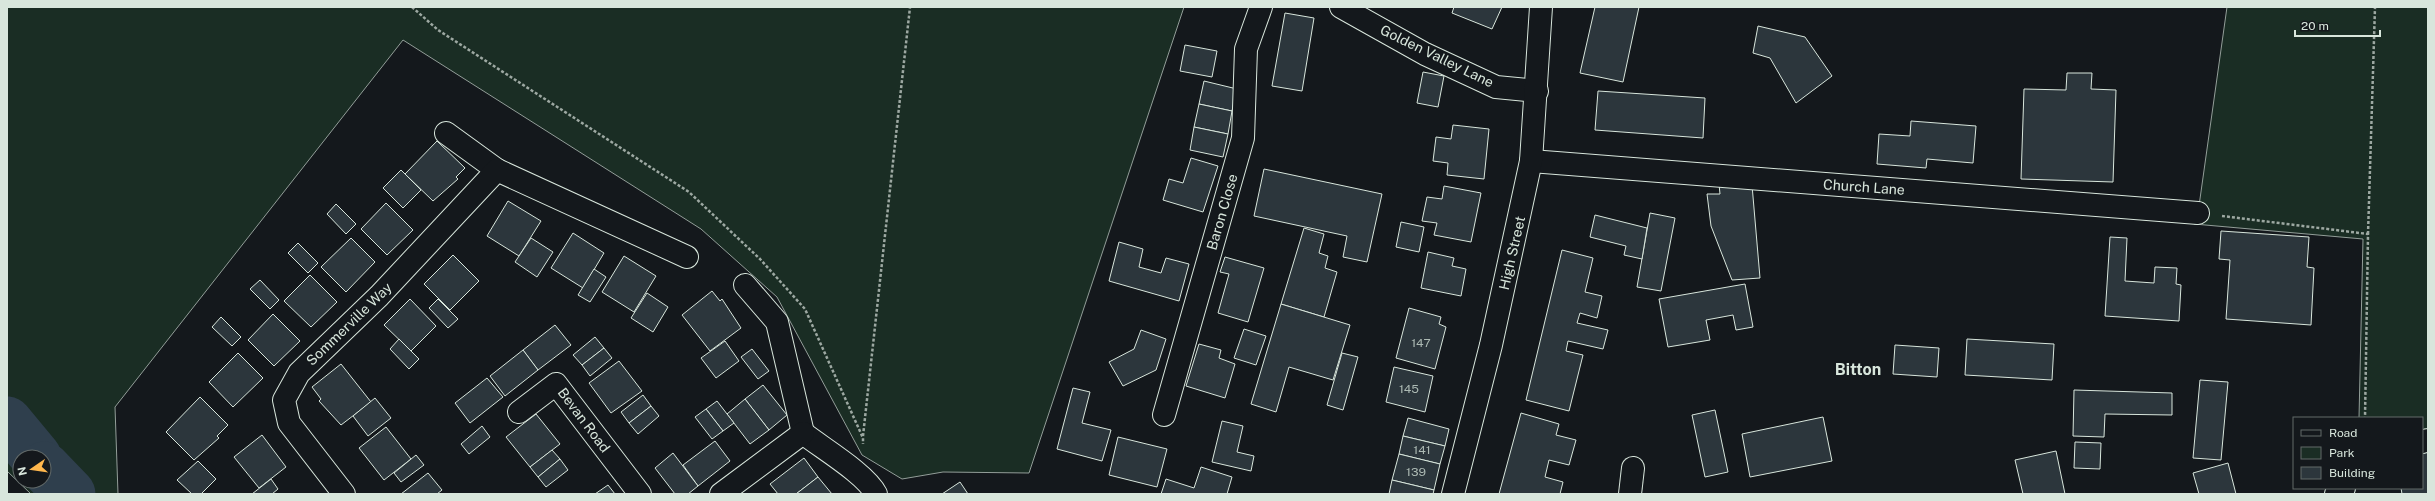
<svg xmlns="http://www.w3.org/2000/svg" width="2435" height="501" font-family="'Public Sans',sans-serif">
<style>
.green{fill:#1a2d24;stroke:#939e99;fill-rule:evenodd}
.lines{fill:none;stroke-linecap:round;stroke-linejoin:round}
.river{stroke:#2f3f4d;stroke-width:51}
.building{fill:#2c363c;stroke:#d8e6dc}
.street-casing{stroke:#d8e6dc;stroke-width:24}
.primary-casing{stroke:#d8e6dc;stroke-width:24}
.path{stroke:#9da8a2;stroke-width:2.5;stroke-dasharray:3 2;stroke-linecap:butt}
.street{stroke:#14181c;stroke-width:22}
.primary{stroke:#14181c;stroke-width:22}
.labels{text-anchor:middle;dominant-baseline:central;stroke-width:3;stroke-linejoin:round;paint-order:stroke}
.number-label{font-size:12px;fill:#adbab4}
.street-label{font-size:14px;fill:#d8e6dc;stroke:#14181c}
.quarter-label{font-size:16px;font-weight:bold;fill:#d8e6dc;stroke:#14181c}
</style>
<rect width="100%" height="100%" fill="#14181c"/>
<g class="green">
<path d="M7,7h1177l-155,466 -86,-1 -41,7 -40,-24 -85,-158 -76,-68 -298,-189 -288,367 3,87h-87l-24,-23zM20,457h24v24h-24z"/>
<polygon points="2227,7 2428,7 2428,431 2422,433 2422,418 2359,418 2363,239 2194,224 2198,213"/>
</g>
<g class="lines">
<g class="river">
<polyline points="7,422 36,457"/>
<polyline points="44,467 70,494"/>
</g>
</g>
<g class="building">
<polygon points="1454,7 1502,7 1492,29 1452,13"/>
<polygon points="1595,7 1639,7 1623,82 1580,73"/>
<polygon points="1285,13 1314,18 1302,91 1272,86"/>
<polygon points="1758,26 1805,37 1832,76 1796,103 1770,58 1753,53"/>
<polygon points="1185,45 1217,51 1212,77 1180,71"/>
<polygon points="1423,72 1444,76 1438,107 1417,103"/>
<polygon points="2067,73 2092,73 2091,89 2116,90 2113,182 2021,179 2024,89 2066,90"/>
<polygon points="1204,81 1237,89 1232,111 1199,104"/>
<polygon points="1598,91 1705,98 1703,138 1595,130"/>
<polygon points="1199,104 1232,111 1228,134 1194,127"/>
<polygon points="1911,121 1976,126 1973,163 1927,159 1926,168 1877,164 1879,134 1910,136"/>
<polygon points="1453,125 1489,129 1484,179 1447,175 1448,163 1433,161 1436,137 1451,139"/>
<polygon points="1194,127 1228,134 1223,157 1190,150"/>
<polygon points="437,141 465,168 456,177 458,179 433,201 405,174"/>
<polygon points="1191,158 1218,166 1203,212 1163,200 1169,179 1183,183"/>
<polygon points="1264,169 1382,194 1367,262 1343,257 1347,236 1254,216"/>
<polygon points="401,170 421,190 403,208 383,188"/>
<polygon points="1719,184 1752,185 1760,278 1732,280 1711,226 1707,194 1720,194"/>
<polygon points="1444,186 1481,193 1471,242 1434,235 1437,223 1422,221 1427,197 1442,199"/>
<polygon points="508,201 541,221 519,256 487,236"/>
<polygon points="386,203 413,230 387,255 361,229"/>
<polygon points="336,204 356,224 346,234 327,214"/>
<polygon points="1650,213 1675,218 1661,291 1637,287"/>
<polygon points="1595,215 1647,228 1642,259 1624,255 1626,246 1590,237"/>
<polygon points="1401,222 1424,227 1419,252 1396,247"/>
<polygon points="1304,228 1324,234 1319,253 1328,256 1325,268 1337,272 1324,317 1281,304"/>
<polygon points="2221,231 2309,237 2307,267 2314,268 2311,325 2226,319 2230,260 2219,259"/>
<polygon points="573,233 604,253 583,288 551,268"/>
<polygon points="2110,237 2127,238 2125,281 2154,283 2155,267 2177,268 2176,284 2181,285 2179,321 2105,316"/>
<polygon points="351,238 375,262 346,292 321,267"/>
<polygon points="531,238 553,252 537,277 515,262"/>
<polygon points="1119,242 1143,249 1139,267 1161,273 1166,258 1189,264 1179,301 1109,281"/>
<polygon points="298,243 318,263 308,273 288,253"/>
<polygon points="1562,250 1593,258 1585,292 1602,296 1597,318 1580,313 1577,323 1608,330 1603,349 1568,341 1566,351 1583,355 1569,411 1526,400"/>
<polygon points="1428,252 1454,258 1452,266 1466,269 1461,296 1421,288"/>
<polygon points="453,255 479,281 450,310 424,284"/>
<polygon points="624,256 656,276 634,312 602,292"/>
<polygon points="1225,257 1264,268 1248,322 1218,313 1229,274 1220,272"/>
<polygon points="594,269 606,277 590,302 578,295"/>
<polygon points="310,275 337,302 311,327 284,301"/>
<polygon points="260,280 279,300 270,309 250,289"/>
<polygon points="1745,284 1753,327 1736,330 1733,315 1706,320 1710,340 1668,347 1659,299"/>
<polygon points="712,291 720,301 722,299 741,328 710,351 682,315"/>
<polygon points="647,293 668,307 653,332 631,318"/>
<polygon points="410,299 436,326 411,351 384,325"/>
<polygon points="438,299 458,319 448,328 429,308"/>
<polygon points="1281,304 1350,325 1333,380 1289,367 1276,412 1251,404"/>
<polygon points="1409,308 1441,317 1439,324 1446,327 1435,369 1396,358"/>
<polygon points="273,314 300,341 274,366 248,340"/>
<polygon points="221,317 241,337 232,346 212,327"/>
<polygon points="555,325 571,345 538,370 523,350"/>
<polygon points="1244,329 1266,336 1256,365 1234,358"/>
<polygon points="1141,330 1166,339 1156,370 1123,386 1109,362 1134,349"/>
<polygon points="595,337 604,348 582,365 573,355"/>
<polygon points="399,339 419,359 409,369 390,349"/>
<polygon points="1967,339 2054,344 2052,380 1965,375"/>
<polygon points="725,341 739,361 716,378 701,358"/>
<polygon points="1199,344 1221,350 1219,358 1235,364 1225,398 1186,386"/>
<polygon points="1895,345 1939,348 1937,377 1893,374"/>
<polygon points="604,348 612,358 590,376 582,365"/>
<polygon points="752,349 769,371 758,379 741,357"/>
<polygon points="523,350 538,370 505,396 490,376"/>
<polygon points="238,353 263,378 233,407 209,382"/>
<polygon points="1342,353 1358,357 1343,410 1327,405"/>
<polygon points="619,361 642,391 611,413 589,383"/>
<polygon points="341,364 371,402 341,425 319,401 321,399 312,387"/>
<polygon points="1394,367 1433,376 1425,412 1386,402"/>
<polygon points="487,378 503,397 470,423 455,403"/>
<polygon points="2200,380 2228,382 2221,460 2193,458"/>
<polygon points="763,385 787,415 769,430 745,399"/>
<polygon points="1073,388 1090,392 1082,423 1111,430 1102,461 1057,449"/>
<polygon points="2074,390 2172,393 2172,415 2105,414 2104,437 2073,436"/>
<polygon points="643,395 651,406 629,423 621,412"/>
<polygon points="200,397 228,425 217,436 219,438 194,460 166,432"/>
<polygon points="375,398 391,418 368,436 353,416"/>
<polygon points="745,399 769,430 750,444 727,414"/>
<polygon points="717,401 734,423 723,431 706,409"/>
<polygon points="651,406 659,416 638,434 629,423"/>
<polygon points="706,409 723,431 712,439 695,417"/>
<polygon points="1715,410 1728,472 1705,477 1692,415"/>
<polygon points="1521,413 1559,424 1556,435 1576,440 1569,465 1549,460 1545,477 1563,482 1560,494 1499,494"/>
<polygon points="536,414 560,444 530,467 506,437"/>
<polygon points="1823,417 1832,461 1750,477 1742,434"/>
<polygon points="1408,418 1449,429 1445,446 1403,436"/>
<polygon points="1222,421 1243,426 1237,452 1254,456 1251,471 1212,462"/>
<polygon points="482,426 490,437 469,454 461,444"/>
<polygon points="386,427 411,459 384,480 359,448"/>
<polygon points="262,435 286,467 259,488 234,457"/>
<polygon points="1403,436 1445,446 1440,464 1399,454"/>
<polygon points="1118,437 1167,449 1157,487 1109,475"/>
<polygon points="715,441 730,461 698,486 683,465"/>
<polygon points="2075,442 2101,443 2100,469 2074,468"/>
<polygon points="2428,445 2428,494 2402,494 2401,488 2422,488 2422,446"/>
<polygon points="552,450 560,459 538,477 530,467"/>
<polygon points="2056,451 2065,494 2023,494 2015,460"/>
<polygon points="673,453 698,486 688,494 675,494 655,468"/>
<polygon points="1399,454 1440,464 1434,490 1392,480"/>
<polygon points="416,455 424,465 401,482 394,473"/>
<polygon points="804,458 818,477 796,494 778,494 770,484"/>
<polygon points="560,459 568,470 546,487 538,477"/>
<polygon points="198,461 216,479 201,494 192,494 177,480"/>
<polygon points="2228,463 2236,494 2199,494 2193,473"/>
<polygon points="1201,467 1232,477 1227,494 1161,494 1166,479 1194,488"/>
<polygon points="428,473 442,490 437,494 401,494"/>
<polygon points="818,477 832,494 796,494"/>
<polygon points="271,479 278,489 272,494 252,494"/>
<polygon points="1392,480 1434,490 1433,494 1389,494"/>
<polygon points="960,482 968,494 942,494"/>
<polygon points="608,485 615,494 595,494"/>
</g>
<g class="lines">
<defs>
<g id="street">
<polyline points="1341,7 1425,54 1496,87 1537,91"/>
<polyline points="446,133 497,170"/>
<polyline points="1531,161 2198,213"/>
<polyline points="745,285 777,322 803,433"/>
<polyline points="519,412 556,384 640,494"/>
<polyline points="1164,415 1243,138 1246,49 1261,7"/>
<path d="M803,433c19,15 63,41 73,61"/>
<polyline points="2422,442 2428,440"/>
<polyline points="344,494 289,423 284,400 299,373 379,296 497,170 687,257"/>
<polyline points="721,494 803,433"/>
<polyline points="1630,494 1633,468"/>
<polyline points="2336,494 2344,488"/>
</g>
<polyline id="primary" points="1453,494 1491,345 1531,161 1541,7"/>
</defs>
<use href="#street" class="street-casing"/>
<use href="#primary" class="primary-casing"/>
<g class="path">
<polyline points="412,7 438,30 689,192 760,259 805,309 863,438 863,444"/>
<polyline points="2222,216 2368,234 2365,418"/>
<polyline points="2368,234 2375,7"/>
<polyline points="863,436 910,7"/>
</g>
<use href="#street" class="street"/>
<use href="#primary" class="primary"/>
</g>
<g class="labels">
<g class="number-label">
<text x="1421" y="343">147</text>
<text x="1409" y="389">145</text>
<text x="1422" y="450">141</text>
<text x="1416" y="472">139</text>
</g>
<g class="street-label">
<text transform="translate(1437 56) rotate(26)">Golden Valley Lane</text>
<text transform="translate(1864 187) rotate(4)">Church Lane</text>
<text transform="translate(1222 212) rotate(-74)">Baron Close</text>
<text transform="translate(1512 253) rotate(-77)">High Street</text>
<text transform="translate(349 324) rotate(-44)">Sommerville Way</text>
<text transform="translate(584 420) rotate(53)">Bevan Road</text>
</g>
<g class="quarter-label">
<text x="1858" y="369">Bitton</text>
</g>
</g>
<rect width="2435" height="501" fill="none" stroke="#d8e6dc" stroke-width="16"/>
<rect x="2293" y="417" width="130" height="72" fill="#14181c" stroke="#626a69"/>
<rect x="2301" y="430" width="20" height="6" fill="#14181c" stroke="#626a69"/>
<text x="2329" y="437" font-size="12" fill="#d8e6dc">Road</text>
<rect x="2301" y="447" width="20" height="12" fill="#1a2d24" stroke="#626a69"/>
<text x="2329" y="457" font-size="12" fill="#d8e6dc">Park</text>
<rect x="2301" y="467" width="20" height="12" fill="#2c363c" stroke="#626a69"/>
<text x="2329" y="477" font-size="12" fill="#d8e6dc">Building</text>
<g transform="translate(32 469) rotate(257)"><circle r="19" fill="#14181c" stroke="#626a69"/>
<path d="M0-3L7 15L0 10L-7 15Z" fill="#ffb74d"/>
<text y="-6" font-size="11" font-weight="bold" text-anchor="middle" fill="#d8e6dc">N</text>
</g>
<path d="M2295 30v6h85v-6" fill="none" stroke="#d8e6dc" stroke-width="2"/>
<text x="2301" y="30" font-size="12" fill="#d8e6dc" stroke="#14181c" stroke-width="3" paint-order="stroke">20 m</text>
</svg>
